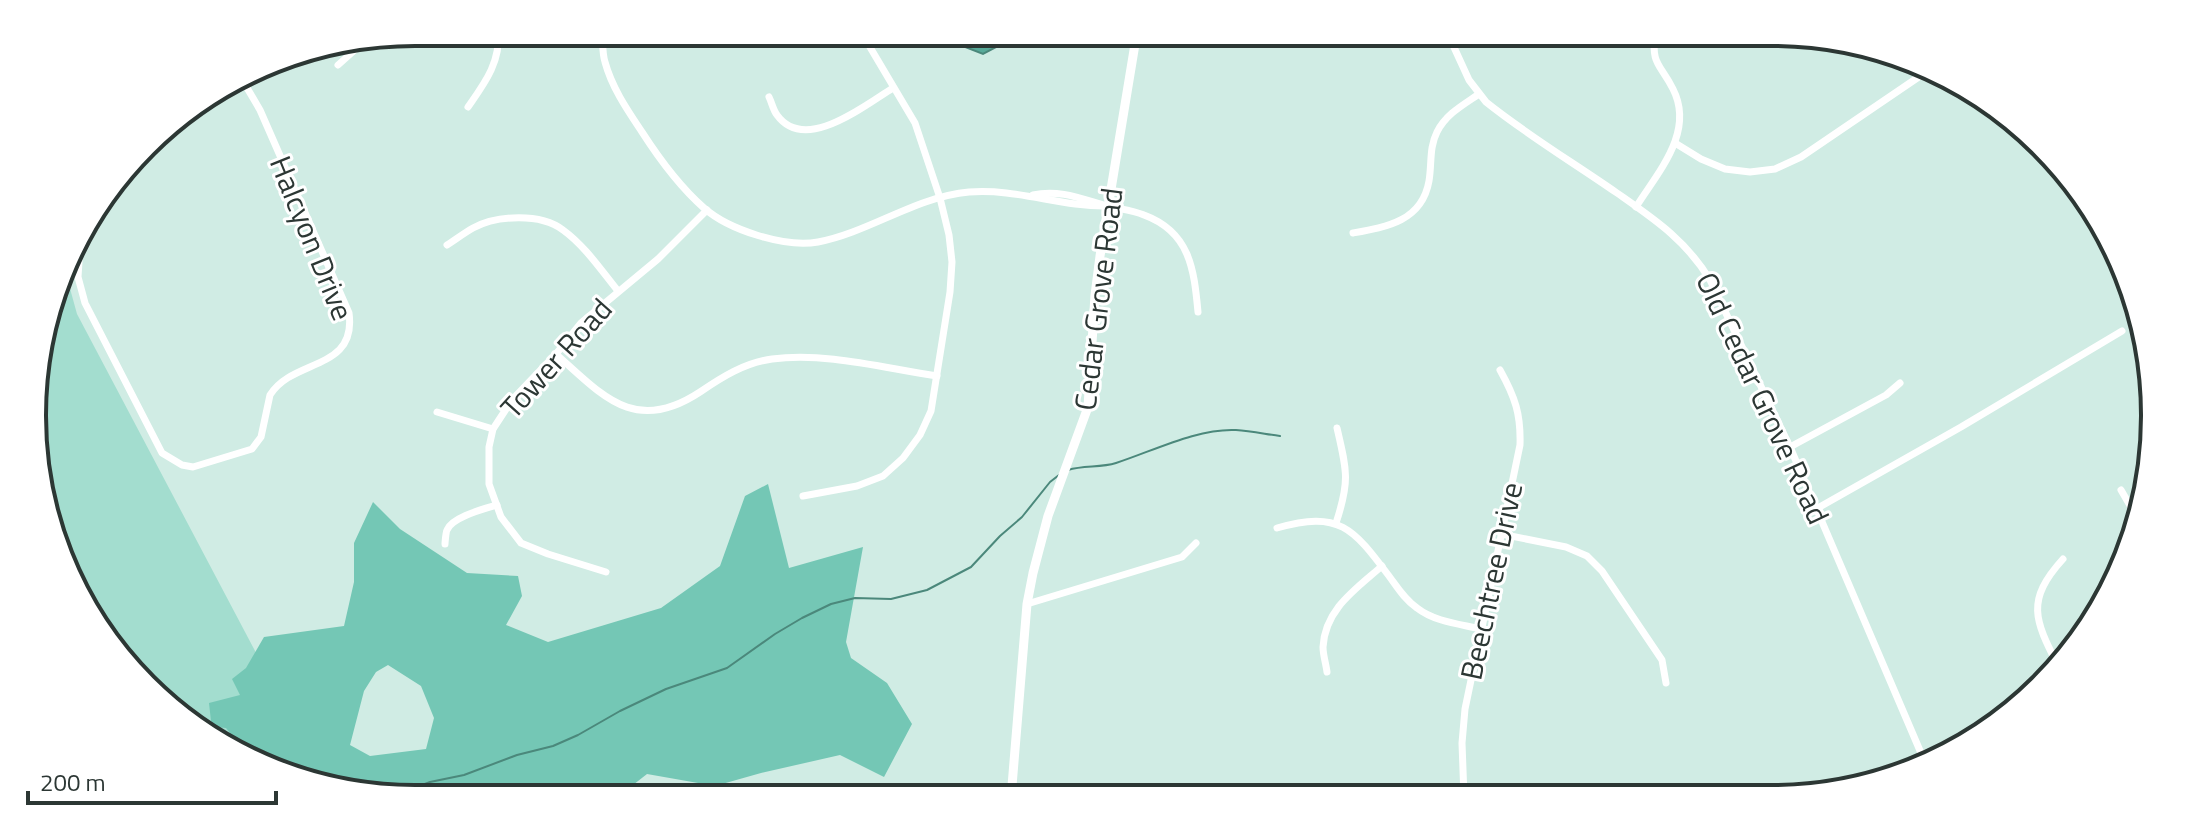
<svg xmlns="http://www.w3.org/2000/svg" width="2187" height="831" font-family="'Titillium Web',sans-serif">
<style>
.green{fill:#a3ddcf}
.forest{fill:#74c7b5;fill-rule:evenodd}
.water{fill:#58ab9a;stroke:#4b887b;stroke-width:2}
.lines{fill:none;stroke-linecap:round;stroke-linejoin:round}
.stream{stroke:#4b887b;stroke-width:2}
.minor{stroke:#fff;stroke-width:7}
.tertiary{stroke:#fff;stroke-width:9}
.labels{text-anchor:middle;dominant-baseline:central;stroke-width:6;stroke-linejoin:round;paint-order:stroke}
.street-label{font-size:30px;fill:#2c3734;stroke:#fff}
.rim{fill:none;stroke:#2c3734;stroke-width:4}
</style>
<rect width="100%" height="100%" fill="#d0ece4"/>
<polygon class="green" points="66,274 77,314 327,787 316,786 182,720 96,628 39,491 35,365"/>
<path class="forest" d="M768,484l21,84 74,-21 -17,95 5,16 36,25 25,41 -28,53 -44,-22 -79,18 -46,13 -68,-12 -32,25h-199l-100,-13 -6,-3 -4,-9 -11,1 -58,-28 -1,-6 -10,-13 -10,-1 -5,-6 -2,-18 31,-8 -8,-16 14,-11 18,-31 80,-11 10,-44v-39l19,-41 27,27 67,44 51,3 4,20 -16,29 42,17 113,-34 59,-42 25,-70zM388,665l33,21 13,32 -8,31 -56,7 -20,-11 14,-54 12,-19z"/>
<polygon class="water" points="954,32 1013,32 1002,44 983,54 960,45"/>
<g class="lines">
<g class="stream">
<path d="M1068,470c16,-5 32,-2 48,-7 37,-12 82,-35 120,-33 15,1 29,4 44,6"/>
<polyline points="394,796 430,782 464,775 517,755 553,746 578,735 620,711 666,689 727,668 775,634 802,618 831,604 855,598 891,599 927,590 971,567 1000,536 1022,517 1050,482 1059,475"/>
</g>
<g class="minor">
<path d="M602,32c1,10 0,21 3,30 7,26 23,49 37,70 18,28 37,54 62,76 25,22 81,40 114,34 52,-10 97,-45 151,-50 47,-4 92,15 139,14"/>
<path d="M1447,32l22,48 17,22c41,33 88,61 131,91 37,26 69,47 93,87l80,167 134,313 4,3"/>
<polyline points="338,65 366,40"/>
<path d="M769,97c3,6 4,13 8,18 28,39 88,-10 116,-27"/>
<path d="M468,107c16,-23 33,-45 30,-75"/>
<polyline points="1675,143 1701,159 1725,169 1750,172 1775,169 1801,157 1926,72"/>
<path d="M1033,195c26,-6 49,4 74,11 12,3 25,4 37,9 46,17 50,54 54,97"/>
<path d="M1636,207c22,-35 59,-75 37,-118 -13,-26 -22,-23 -18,-57"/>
<path d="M81,230l-3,47 7,26 77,150 20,12 11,2 59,-18 9,-12 9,-42c23,-37 87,-24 79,-82l-89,-203 -17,-29"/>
<path d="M1353,233c34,-6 69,-12 76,-52 3,-18 0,-33 8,-49 9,-18 26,-27 42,-38"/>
<path d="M447,245c8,-5 17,-12 26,-17 24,-13 68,-15 90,2 22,16 38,40 55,61"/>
<path d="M556,354c47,42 79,81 144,38 22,-15 44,-29 72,-33 54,-7 111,9 165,17"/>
<polyline points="437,412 493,429"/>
<polyline points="1790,447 1886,395 1900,383"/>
<polyline points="2121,490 2139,521"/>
<polyline points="803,496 857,486 883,476 903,458 920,435 931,411 950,292 952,262 949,235 940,198 915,123 861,32"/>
<polyline points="1816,509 1961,427 2122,331"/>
<path d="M1336,523c14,-42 11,-52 1,-95"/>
<path d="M1277,528c62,-18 76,0 112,48 8,11 16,24 28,32 18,14 43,16 64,21"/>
<polyline points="1501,534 1566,547 1587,556 1602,571 1662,660 1666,683"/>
<path d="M445,544c0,-1 1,-13 2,-14 5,-13 37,-21 50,-25"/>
<polyline points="606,572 548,554 521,543 501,517 489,484 489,447 493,429 512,400 556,354 581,323 658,259 707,210"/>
<polyline points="1027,604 1182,557 1196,543"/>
<path d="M2058,666c-23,-46 -33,-65 5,-107"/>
<path d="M1327,672c-1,-8 -4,-17 -4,-25 2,-38 33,-58 59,-81"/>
<path d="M1464,797l-2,-54 3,-34 55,-264c1,-31 -5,-48 -20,-75"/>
</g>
<polyline class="tertiary" points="1011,798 1027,604 1033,573 1048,516 1088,407 1095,295 1100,256 1137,32"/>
</g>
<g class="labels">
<g class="street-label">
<text transform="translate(312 238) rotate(68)">Halcyon Drive</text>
<text transform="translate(1098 299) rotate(-83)">Cedar Grove Road</text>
<text transform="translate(556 358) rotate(-48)">Tower Road</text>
<text transform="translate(1763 398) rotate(65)">Old Cedar Grove Road</text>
<text transform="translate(1491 581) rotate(-78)">Beechtree Drive</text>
</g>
</g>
<path d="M0 0H2187V831H0ZM415 46H1772A369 369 0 0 1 2141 415V416A369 369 0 0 1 1772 785H415A369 369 0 0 1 46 416V415A369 369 0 0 1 415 46Z" fill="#fff" fill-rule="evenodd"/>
<path class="rim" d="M415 46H1772A369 369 0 0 1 2141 415V416A369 369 0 0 1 1772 785H415A369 369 0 0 1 46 416V415A369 369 0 0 1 415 46Z"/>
<path d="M28 791v12h248v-12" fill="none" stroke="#2c3734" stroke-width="4"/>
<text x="40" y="791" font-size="24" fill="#2c3734" stroke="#ffffff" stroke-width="6" paint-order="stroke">200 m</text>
</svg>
